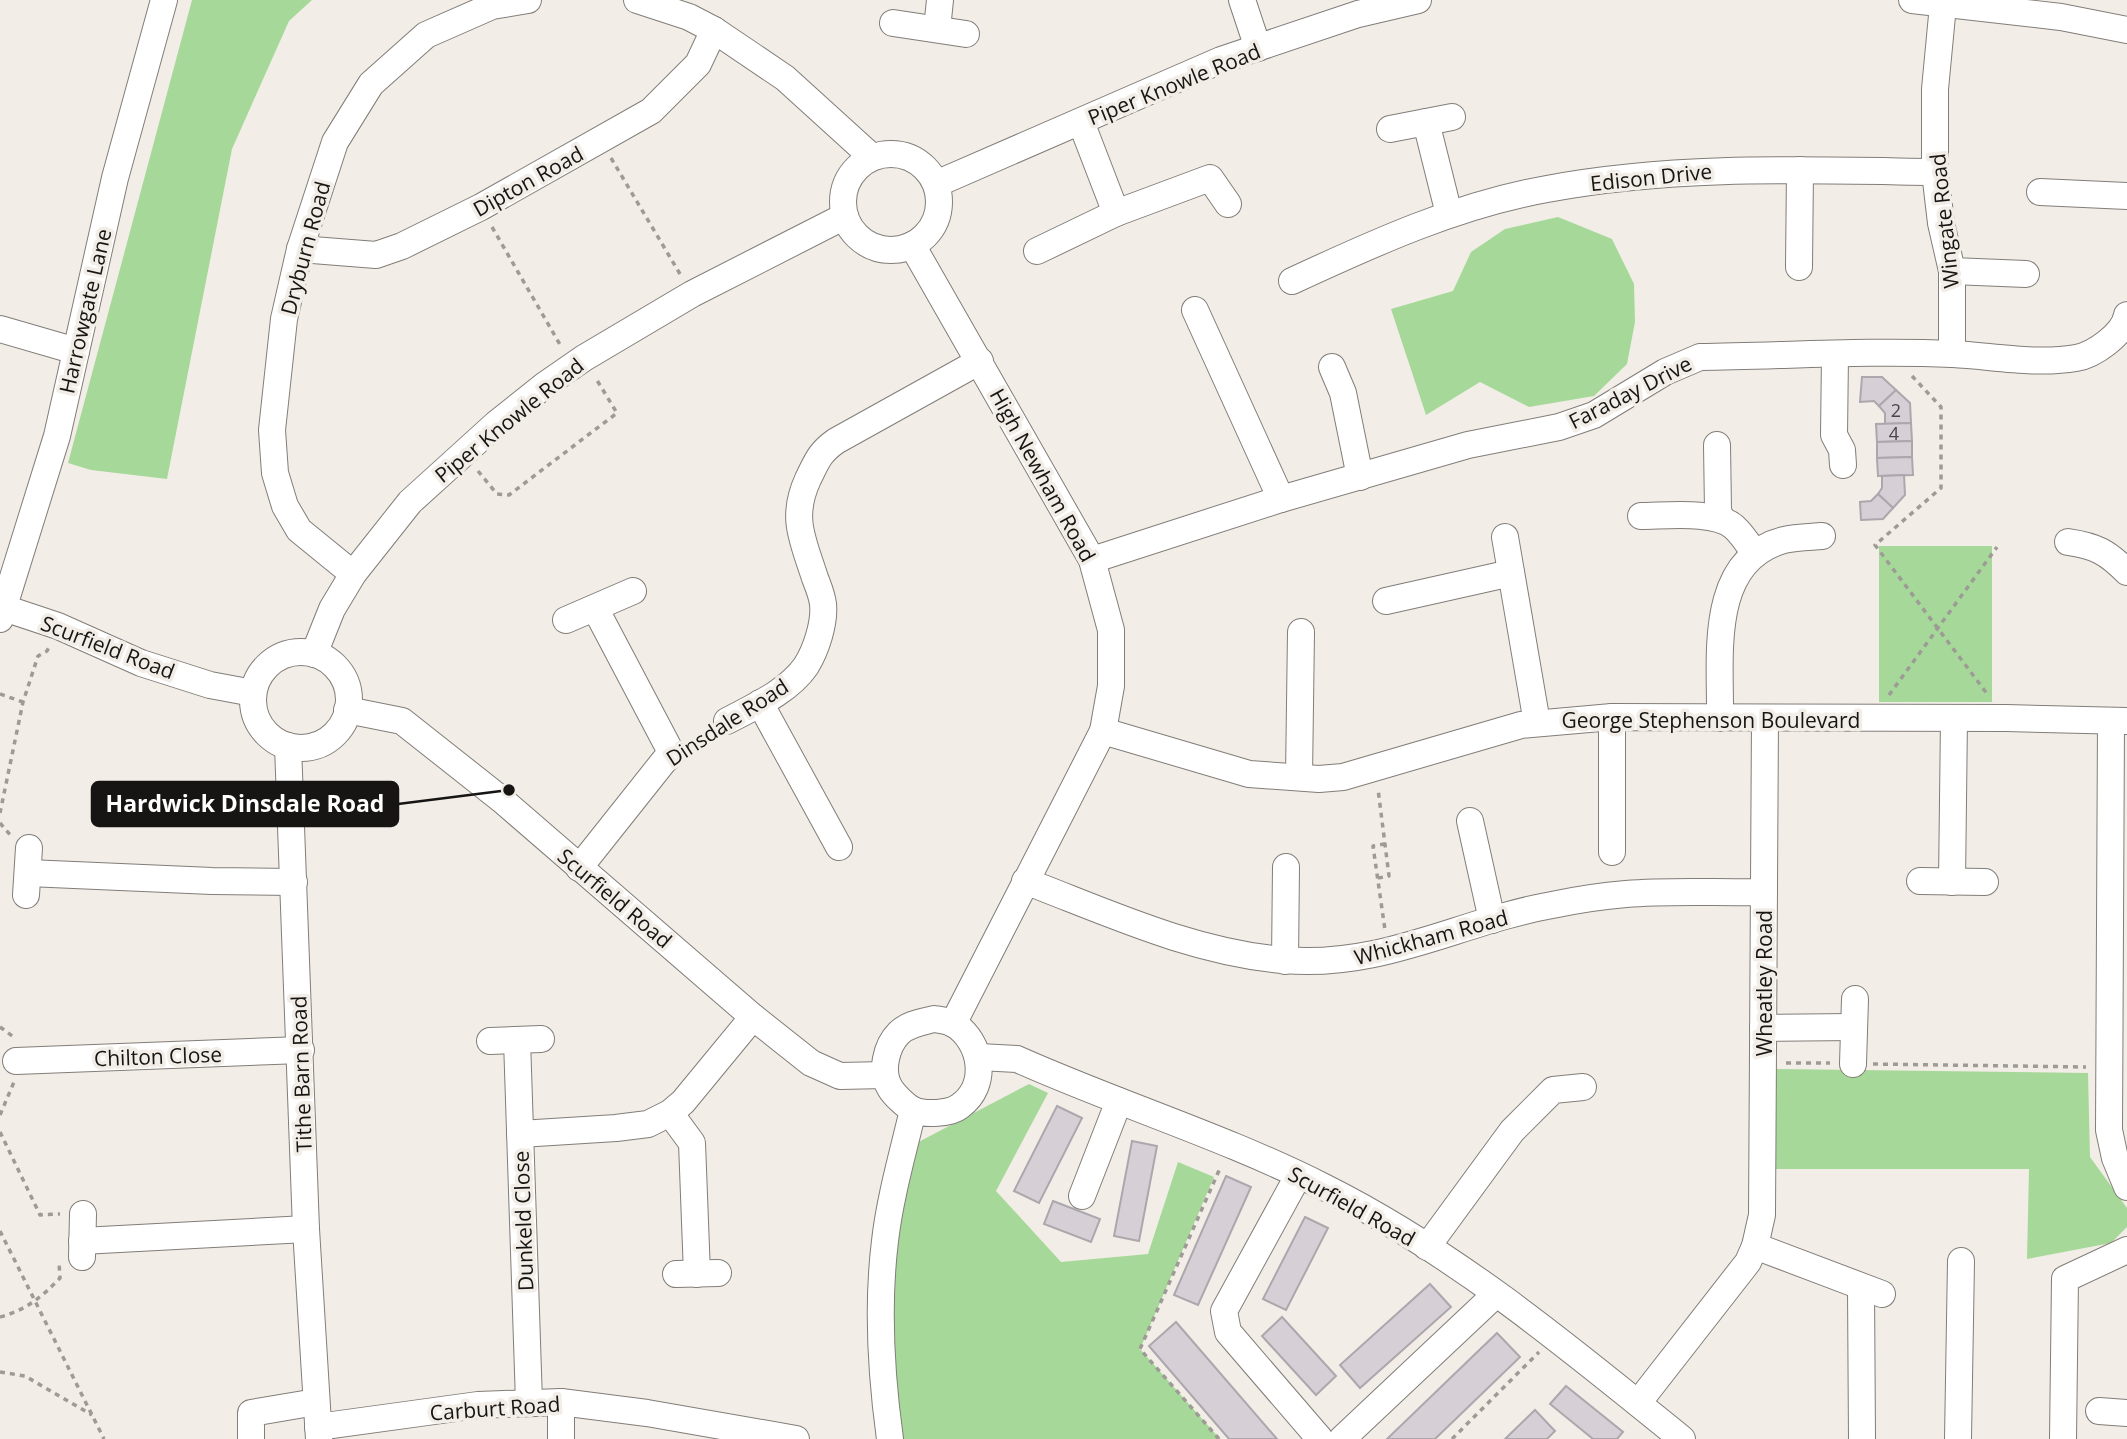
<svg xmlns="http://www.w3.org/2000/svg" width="2127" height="1439" font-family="'Open Sans',sans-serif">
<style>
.green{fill:#a6d999}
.building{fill:#d6d0d6;stroke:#aca7ac;stroke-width:2}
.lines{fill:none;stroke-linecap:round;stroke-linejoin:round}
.minor-casing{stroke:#827d78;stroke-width:28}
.path{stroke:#9e9a95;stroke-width:3.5;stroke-dasharray:5 5;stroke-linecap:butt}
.minor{stroke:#fff;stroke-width:26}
.labels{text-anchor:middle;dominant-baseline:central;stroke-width:7;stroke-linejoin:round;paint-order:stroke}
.number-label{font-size:18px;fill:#474444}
.street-label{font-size:21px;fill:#171513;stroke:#f2ede7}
.leader{fill:none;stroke:#171513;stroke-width:2.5}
.callout-dot{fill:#171513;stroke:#f2ede7;stroke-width:2.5}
.callout{fill:#171513;stroke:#171513;stroke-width:2.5}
.callout-label{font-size:23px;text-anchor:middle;font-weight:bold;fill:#fff}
</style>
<rect width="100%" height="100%" fill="#f2ede7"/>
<g class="green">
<polygon points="192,0 312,0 289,21 232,149 167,479 91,470 68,463"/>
<polygon points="1558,217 1612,239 1634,284 1635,322 1627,364 1594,396 1529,407 1480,382 1426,415 1391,309 1453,291 1471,252 1505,229"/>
<rect x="1879" y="546" width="113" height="156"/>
<polygon points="1772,1069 2088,1073 2090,1157 2127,1208 2127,1227 2111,1243 2027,1259 2029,1169 1774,1169"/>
<polygon points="1029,1084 1048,1093 996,1191 1061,1262 1148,1254 1178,1162 1214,1177 1140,1349 1220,1439 899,1439 887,1386 896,1222 909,1147"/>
</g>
<g class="building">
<polygon points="1862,377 1882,377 1896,390 1879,406 1874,401 1860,402"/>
<polygon points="1896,390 1910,403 1911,423 1885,424 1885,413 1879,406"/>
<polygon points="1911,423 1912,441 1877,442 1876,424"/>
<polygon points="1912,441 1912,457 1877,458 1877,442"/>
<polygon points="1912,457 1913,475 1878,476 1877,458"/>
<polygon points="1904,475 1905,495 1893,508 1878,494 1882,488 1882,476"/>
<polygon points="1878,494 1893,508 1883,519 1861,520 1860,502 1871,501"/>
<polygon points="1057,1106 1082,1118 1039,1203 1014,1191"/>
<polygon points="1132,1141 1157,1146 1139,1241 1114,1236"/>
<polygon points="1226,1176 1251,1187 1198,1305 1174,1295"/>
<polygon points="1053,1201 1100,1219 1091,1242 1044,1224"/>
<polygon points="1305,1217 1328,1228 1286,1310 1263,1299"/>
<polygon points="1430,1284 1451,1307 1360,1388 1340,1365"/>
<polygon points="1282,1317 1336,1376 1316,1395 1262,1336"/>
<polygon points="1176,1322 1277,1439 1229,1439 1149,1346"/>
<polygon points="1497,1333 1520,1357 1435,1439 1387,1439"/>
<polygon points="1566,1386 1623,1432 1617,1439 1593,1439 1550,1404"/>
<polygon points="1535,1410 1555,1431 1547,1439 1505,1439"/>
</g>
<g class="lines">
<defs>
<g id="minor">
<polyline points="637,0 689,17 714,30 785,78 872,157"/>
<polyline points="1242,0 1258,48"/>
<polyline points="1912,0 2061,17 2127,30"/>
<polyline points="1943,5 1935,89 1935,172 1941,223 1952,271 1952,354"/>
<polyline points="893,23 966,34"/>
<polyline points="937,29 940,0"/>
<polyline points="1081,122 1116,213"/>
<polyline points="1426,122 1449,214"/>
<polyline points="1390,129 1452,117"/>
<circle cx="891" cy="202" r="48"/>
<polyline points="936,184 1221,60 1358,14 1418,0"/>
<polyline points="2040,192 2127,196"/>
<polyline points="912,245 1092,560 1111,630 1111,686 1103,731 953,1024"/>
<polyline points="300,249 376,255 402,246 481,207 651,111 698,64 714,30"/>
<polyline points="1037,251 1116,213 1210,178 1228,204"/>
<polyline points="1799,267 1800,170"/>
<polyline points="1952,271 2026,274"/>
<path d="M1292,281c82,-38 165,-76 255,-92 128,-24 258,-19 388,-17"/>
<polyline points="1195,310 1281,499"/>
<polyline points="0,329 76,351"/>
<polyline points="1835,355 1834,435 1842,450 1843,465"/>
<polyline points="1332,367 1343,393 1360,477"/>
<polyline points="1717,445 1718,510 1721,519"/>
<path d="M1641,516c25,0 74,-6 93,11 8,7 15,18 21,27"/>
<polyline points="1505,537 1537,723"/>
<path d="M2068,542c28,4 39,10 59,30"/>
<path d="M1092,560l189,-61 187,-54 91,-18 35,-12 71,-43 35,-15c84,-1 169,-7 253,-3 39,2 83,11 123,4 18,-3 48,-24 51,-43"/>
<polyline points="353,574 299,530 285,506 275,473 272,430 284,319 300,249 335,142 371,84 426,35 492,6 528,0"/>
<polyline points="1386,601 1511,573"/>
<polyline points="4,608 58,626 141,663 210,685 253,693"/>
<polyline points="0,619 57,436 115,178 164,0"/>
<polyline points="566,620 633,591"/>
<circle cx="301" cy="700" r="48"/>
<polyline points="314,654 332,609 353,574 410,502 496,424 545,385 584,358 692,294 845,216"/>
<polyline points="760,703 839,847"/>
<polyline points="347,710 402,721 502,800 753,1017 811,1063 840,1076 885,1075"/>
<path d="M1720,718c1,-60 -13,-158 64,-178 12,-3 26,-3 38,-4"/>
<path d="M727,721c26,-14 61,-29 79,-55 10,-16 19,-43 17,-62 -1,-9 -5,-18 -8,-26 -12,-38 -25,-60 -7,-99 9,-18 11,-26 28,-38l144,-80"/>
<polyline points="2111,722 2109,1130 2115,1158 2127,1187"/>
<polyline points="1103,731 1249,774 1319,779 1343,777 1521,725 1612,717 2006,718 2127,721"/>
<polyline points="288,746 306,1229 319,1439"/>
<polyline points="1299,777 1301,632"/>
<polyline points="1470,821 1492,920"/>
<polyline points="1612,852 1612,717"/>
<polyline points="579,868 664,761 672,754 595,608"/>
<polyline points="28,873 212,881 294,882"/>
<path d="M1025,881c84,32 167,71 258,79 99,9 175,-38 269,-55 24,-5 49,-9 74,-11 45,-4 92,-1 138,-2"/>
<polyline points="1920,881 1985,882"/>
<polyline points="1952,882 1954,719"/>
<polyline points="26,895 29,848"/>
<polyline points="1285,961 1286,867"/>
<path d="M934,1019c6,1 15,2 20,5 28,18 35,61 6,82 -10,8 -35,9 -47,4 -7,-4 -19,-15 -23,-22 -10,-16 -4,-42 9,-55 9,-9 23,-11 35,-14z"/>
<polyline points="1763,1028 1854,1027"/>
<polyline points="517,1040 529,1402"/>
<polyline points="490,1041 541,1039"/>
<path d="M979,1057l38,2c101,45 208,78 307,128 130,65 246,161 358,252"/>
<polyline points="16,1061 301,1050"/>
<polyline points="1853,1064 1855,999"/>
<polyline points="670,1113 692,1143 697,1274"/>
<polyline points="520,1134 616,1128 648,1124 670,1113 683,1102 753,1017"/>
<polyline points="1298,1176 1224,1311 1228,1332 1320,1439"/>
<polyline points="1082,1196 1119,1101"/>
<polyline points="82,1241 306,1229"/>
<polyline points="1755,1246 1882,1294"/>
<polyline points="1427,1247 1512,1131 1553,1090 1583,1087"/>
<polyline points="82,1257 83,1214"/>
<polyline points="676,1274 718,1273"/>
<polyline points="1861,1288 1862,1439"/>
<polyline points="1638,1403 1748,1262 1755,1246 1762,1215 1765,719"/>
<polyline points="2099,1411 2127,1413"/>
<polyline points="318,1427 478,1405 561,1402 647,1413 796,1439"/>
<polyline points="251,1439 251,1413 316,1402"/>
<polyline points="561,1439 561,1402"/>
<path d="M890,1439c-9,-65 -13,-133 -5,-198 5,-44 18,-88 28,-131"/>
<polyline points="1342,1439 1496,1294"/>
<polyline points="1958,1439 1961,1261"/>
<polyline points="2063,1439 2065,1279 2127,1250"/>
</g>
</defs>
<use href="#minor" class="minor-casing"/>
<g class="path">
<polyline points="611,158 680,274"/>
<polyline points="492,227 562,348"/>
<polyline points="1912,376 1941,407 1941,488 1875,545 1988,695"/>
<polyline points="478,471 497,494 509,495 617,413 595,377"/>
<polyline points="0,694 23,702"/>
<polyline points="1889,695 1997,547"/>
<polyline points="692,741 709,731"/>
<polyline points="0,813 23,702 38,656 47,651 49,647"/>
<polyline points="0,823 12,837"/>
<polyline points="1385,844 1373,846 1385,930"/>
<polyline points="1378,878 1389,876 1378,789"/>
<polyline points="0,1027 15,1038"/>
<polyline points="1786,1063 1830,1063"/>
<polyline points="1873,1064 2086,1067"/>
<polyline points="0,1115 14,1082"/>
<polyline points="0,1132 40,1215 60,1214"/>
<polyline points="0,1231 104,1439"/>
<path d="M0,1317c26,-7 42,-20 60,-39l-1,-16"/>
<polyline points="0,1372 25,1376 92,1415"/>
<polyline points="1219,1439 1140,1349 1221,1166"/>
<polyline points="1452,1439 1539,1352"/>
</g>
<use href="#minor" class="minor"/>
</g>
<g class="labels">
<g class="number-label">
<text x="1896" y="410">2</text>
<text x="1894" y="433">4</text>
</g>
<g class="street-label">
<text transform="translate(1174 84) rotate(-22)">Piper Knowle Road</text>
<text transform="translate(1651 177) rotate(-6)">Edison Drive</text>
<text transform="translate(528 181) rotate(-29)">Dipton Road</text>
<text transform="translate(1944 221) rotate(-96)">Wingate Road</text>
<text transform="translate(305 248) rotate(-75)">Dryburn Road</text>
<text transform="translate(85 311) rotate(-77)">Harrowgate Lane</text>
<text transform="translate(1630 392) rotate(-27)">Faraday Drive</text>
<text transform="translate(509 420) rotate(-39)">Piper Knowle Road</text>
<text transform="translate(1043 475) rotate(61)">High Newham Road</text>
<text transform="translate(108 647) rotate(21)">Scurfield Road</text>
<text x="1711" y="720">George Stephenson Boulevard</text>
<text transform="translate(727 722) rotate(-33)">Dinsdale Road</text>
<text transform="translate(615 898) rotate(40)">Scurfield Road</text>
<text transform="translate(1431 937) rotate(-15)">Whickham Road</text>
<text transform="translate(1764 983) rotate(-90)">Wheatley Road</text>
<text transform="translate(158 1056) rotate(-2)">Chilton Close</text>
<text transform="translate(301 1074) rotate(-92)">Tithe Barn Road</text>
<text transform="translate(1352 1206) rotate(29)">Scurfield Road</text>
<text transform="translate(523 1221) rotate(-92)">Dunkeld Close</text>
<text transform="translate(495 1408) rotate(-4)">Carburt Road</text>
</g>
</g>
<path class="leader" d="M509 790L398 804"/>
<circle class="callout-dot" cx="509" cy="790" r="7"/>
<rect class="callout" x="92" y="782" width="306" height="44" rx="7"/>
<g class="callout-label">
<text x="245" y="812">Hardwick Dinsdale Road</text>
</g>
</svg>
